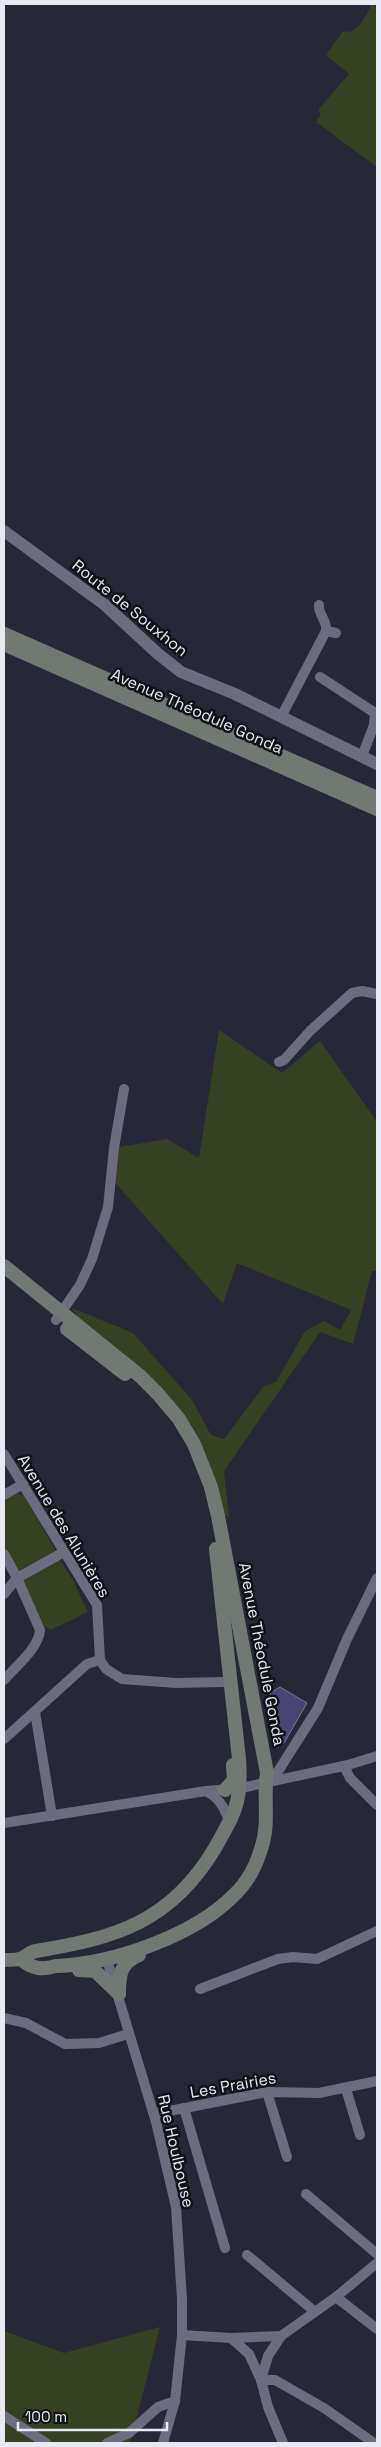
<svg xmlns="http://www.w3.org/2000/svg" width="381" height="2447" font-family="'Space Grotesk',sans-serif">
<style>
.green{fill:#344221}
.water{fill:#494473;stroke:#79769a}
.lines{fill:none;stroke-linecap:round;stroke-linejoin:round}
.minor{stroke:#6c6b7f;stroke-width:10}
.tertiary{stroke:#6c6b7f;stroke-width:12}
.secondary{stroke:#727974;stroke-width:14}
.labels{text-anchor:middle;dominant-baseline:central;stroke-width:5;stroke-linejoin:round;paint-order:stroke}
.street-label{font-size:16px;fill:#e9e9f4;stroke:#111118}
</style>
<rect width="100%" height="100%" fill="#282738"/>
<g class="green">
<path d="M371,4l6,4v159l-61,-45 5,-8 -3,-4 31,-36 -23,-19 17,-24 7,1c11,-6 17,-16 21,-28z"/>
<polygon points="219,1030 282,1073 320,1041 377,1122 377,1271 372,1271 353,1344 320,1332 224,1471 229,1518 222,1513 210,1466 190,1424 81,1323 72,1308 133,1333 192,1400 211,1435 224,1439 264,1386 276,1382 305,1331 324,1321 340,1330 351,1310 237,1263 223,1304 111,1178 114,1148 167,1139 199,1158"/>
<polygon points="17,1493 24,1496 55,1549 55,1551 18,1571 4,1549 4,1501"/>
<polygon points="59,1559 73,1580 88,1612 51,1630 42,1625 23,1583 24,1578"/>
<polygon points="160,2327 130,2443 4,2443 4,2331 64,2353"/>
</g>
<polygon class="water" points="280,1687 307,1703 284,1743 280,1741 277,1710 272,1709 270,1693"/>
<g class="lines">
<g class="minor">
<path d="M319,605c-1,10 9,16 7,26"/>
<polyline points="320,677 375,713 374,725 362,756"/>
<polyline points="281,717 326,631 336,633"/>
<polyline points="279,1062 284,1060 310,1031 352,993 362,991 377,994"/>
<polyline points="56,1320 80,1285 92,1259 108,1207 114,1148 124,1089"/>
<polyline points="4,1454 97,1605 100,1660 106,1669 122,1679 176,1683 226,1682"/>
<polyline points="4,1495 23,1484"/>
<path d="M4,1554l13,24 23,52c-1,18 -25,37 -36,50"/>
<polyline points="4,1594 17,1578 64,1552"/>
<polyline points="35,1712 52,1816"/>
<polyline points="4,1739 87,1664 100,1660"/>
<polyline points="344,1766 350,1778 377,1805"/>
<polyline points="276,1780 277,1773 318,1708 347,1639 377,1578"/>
<path d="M206,1791c14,8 18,16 23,30"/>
<polyline points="4,1823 206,1791 241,1788 348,1765 377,1756"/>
<polyline points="107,1960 156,2122 176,2207 182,2299 182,2335 175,2401 163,2443"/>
<polyline points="200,1989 278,1959 293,1957 317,1959 377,1931"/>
<polyline points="4,2018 26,2023 65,2044 99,2043 128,2034"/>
<polyline points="346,2089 360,2135"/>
<polyline points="267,2092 287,2157"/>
<polyline points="184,2108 225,2248"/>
<polyline points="154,2114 267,2092 319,2093 377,2081"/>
<polyline points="306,2194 377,2254"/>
<polyline points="247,2255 314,2311"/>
<polyline points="336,2297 377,2329"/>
<polyline points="182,2335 231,2338 281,2336 336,2297 377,2263"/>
<polyline points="231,2338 249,2354 261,2380 268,2407 283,2443"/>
<polyline points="261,2380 275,2380 324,2408 374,2443"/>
<polyline points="261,2380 268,2356 281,2336"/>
<polyline points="4,2416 46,2443"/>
<polyline points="107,2443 129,2433 158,2407 175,2401"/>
</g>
<polyline class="tertiary" points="4,531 105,605 157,653 181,672 235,694 377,764"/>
<g class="secondary">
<polyline points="4,634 377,798"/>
<polyline points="4,644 377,809"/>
<path d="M4,1266l136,110 18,18 21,25 15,25 17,43 7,29 49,257c-4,26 3,51 -6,76 -5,17 -14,34 -27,46 -40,41 -122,69 -178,71 -14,4 -24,3 -35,-7"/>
<polyline points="67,1329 125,1374"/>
<polyline points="225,1790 234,1780 233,1765"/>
<path d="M4,1960c4,0 10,0 15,-1 6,-1 10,-7 17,-8 80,-13 135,-29 179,-103 21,-37 27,-47 24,-89l-23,-210"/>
<polyline points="79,1970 95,1971 119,1994"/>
<path d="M119,1994c0,-19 1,-31 20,-39"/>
</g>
</g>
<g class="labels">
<g class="street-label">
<text transform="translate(130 608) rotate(39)">Route de Souxhon</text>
<text transform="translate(197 711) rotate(24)">Avenue Théodule Gonda</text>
<text transform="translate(64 1526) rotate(59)">Avenue des Alunières</text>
<text transform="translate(262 1654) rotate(79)">Avenue Théodule Gonda</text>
<text transform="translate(233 2085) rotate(-10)">Les Prairies</text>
<text transform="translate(176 2151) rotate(77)">Rue Houlbouse</text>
</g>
</g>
<rect width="381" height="2447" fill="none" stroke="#e9e9f4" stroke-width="10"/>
<path d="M18 2422v8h149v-8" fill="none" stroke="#e9e9f4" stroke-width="2.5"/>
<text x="25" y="2422" font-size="15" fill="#e9e9f4" stroke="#111118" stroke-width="4" paint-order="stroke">100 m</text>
</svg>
